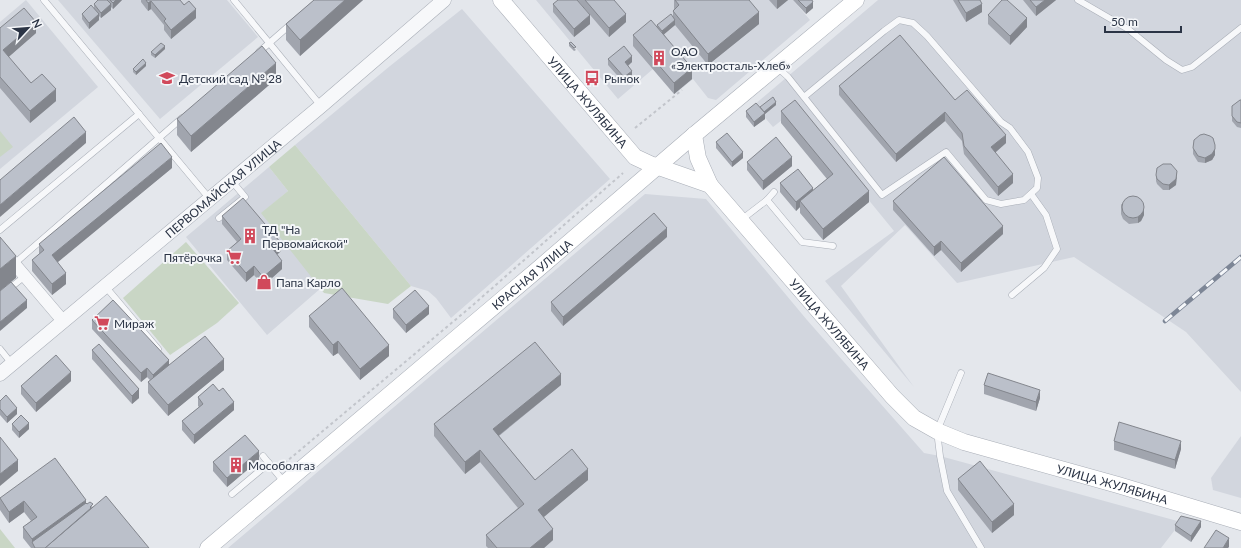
<svg xmlns="http://www.w3.org/2000/svg" width="1241" height="548" font-family="Lato,sans-serif">
<style>
.built{fill:#d2d6de}
.green{fill:#c9d6c5}
.lines{fill:none;stroke-linecap:round;stroke-linejoin:round}
.service-casing{stroke:#a9aeb7;stroke-width:7}
.minor-casing{stroke:#a9aeb7;stroke-width:13}
.tertiary-casing{stroke:#a9aeb7;stroke-width:15}
.secondary-casing{stroke:#a9aeb7;stroke-width:17}
.path{stroke:#c2c5cb;stroke-width:2;stroke-dasharray:3 3;stroke-linecap:butt}
.service{stroke:#f7f8fa;stroke-width:6}
.minor{stroke:#f7f8fa;stroke-width:12}
.tertiary{stroke:#f7f8fa;stroke-width:14}
.secondary{stroke:#fff;stroke-width:16}
.rail-casing{stroke:#7d8696;stroke-width:4.5}
.rail{stroke:#f4f6f9;stroke-width:3;stroke-dasharray:9;stroke-linecap:butt}
.wall{fill:#a1a5ae}
.shaded-wall{fill:#83868d}
.building{fill:#bbc0ca;stroke:#83868d}
.labels{text-anchor:middle;dominant-baseline:central;stroke-width:4;stroke-linejoin:round;paint-order:stroke}
.poi-label{font-size:12px;fill:#2b3445;stroke:#f4f6f9;text-anchor:start}
.street-label{font-size:12px;fill:#2b3445;stroke:#f4f6f9}
</style>
<rect width="100%" height="100%" fill="#e4e7ec"/>
<g class="built">
<polygon points="26,0 98,87 0,169 0,22"/>
<polygon points="58,0 227,0 258,37 160,119"/>
<polygon points="536,0 793,0 810,20 716,100 708,98 693,79 675,94 653,69 618,99"/>
<polygon points="878,0 1241,0 1241,392 1186,332 1074,257 957,283 905,225 841,286 914,387 825,281 894,231 795,110 773,127 754,105"/>
<polygon points="462,9 610,179 451,318 436,298 428,291 411,286 295,145 390,66"/>
<polygon points="269,167 288,191 262,213 321,288 267,335 186,237"/>
<polygon points="645,194 706,199 807,320 924,453 940,456 1181,522 1161,548 228,548"/>
<polygon points="1241,436 1241,498 1213,490 1211,478"/>
</g>
<g class="green">
<polygon points="0,131 13,147 0,157"/>
<polygon points="295,145 411,286 388,304 324,293 261,213 288,191 269,167"/>
<polygon points="186,242 239,303 217,323 170,355 123,298"/>
<polygon points="0,529 15,548 0,548"/>
</g>
<g class="lines">
<defs>
<g id="service">
<polyline points="44,0 209,198"/>
<polyline points="234,0 321,106"/>
<polyline points="1078,0 1128,29 1166,60 1182,70 1192,67 1241,28"/>
<polyline points="259,52 291,24"/>
<polyline points="777,67 788,77 882,195 946,152 986,200 1001,204 1024,200 1037,188 1038,178 1028,152 1010,128 1001,122 927,36 913,23 899,20 884,31 804,97"/>
<polyline points="767,200 774,192"/>
<polyline points="219,218 245,197 231,180"/>
<polyline points="741,220 767,200 802,242 833,246"/>
<polyline points="0,230 139,114"/>
<polyline points="14,264 182,118"/>
<polyline points="105,286 158,349"/>
<polyline points="1012,295 1044,268 1057,249 1046,215 1031,194"/>
<polyline points="0,296 25,276"/>
<polyline points="0,349 12,364"/>
<polyline points="961,373 937,431 940,456 947,491 981,548"/>
<polyline points="263,456 284,482"/>
<polyline points="232,494 269,463"/>
</g>
<polyline id="minor" points="0,247 63,321"/>
<g id="tertiary">
<path id="s1" d="M0,374l321,-268 123,-106"/>
</g>
<g id="secondary">
<path id="s2" d="M501,0l134,157 15,7 60,21 182,211 22,22 23,13 27,11 154,43 123,37"/>
<polyline points="694,135 698,158 710,185"/>
<path id="s3" d="M208,548l329,-278 157,-135 162,-135"/>
</g>
</defs>
<use href="#service" class="service-casing"/>
<use href="#minor" class="minor-casing"/>
<use href="#tertiary" class="tertiary-casing"/>
<use href="#secondary" class="secondary-casing"/>
<g class="path">
<polyline points="635,128 682,90"/>
<polyline points="280,467 473,305 623,173"/>
</g>
<use href="#service" class="service"/>
<use href="#minor" class="minor"/>
<use href="#tertiary" class="tertiary"/>
<use href="#secondary" class="secondary"/>
<defs>
<polyline id="rail" points="1165,321 1241,257"/>
</defs>
<use href="#rail" class="rail-casing"/>
<use href="#rail" class="rail"/>
</g>
<g class="wall">
<polygon points="98,0 122,0 113,9 111,7 111,10 101,18 99,16 99,20 89,29 82,19 82,14 94,8 94,4"/>
<polygon points="141,0 180,0 196,18 171,39 164,30 164,25 151,9 148,11 141,2"/>
<polygon points="314,0 363,0 300,56 286,40 286,24"/>
<polygon points="558,0 614,0 626,22 609,37 579,2 590,24 574,37 553,12 553,4"/>
<polygon points="674,0 749,0 759,24 708,65 675,25 664,34 692,79 674,94 633,46 633,35 657,26 657,25 673,16 673,11 674,9"/>
<polygon points="769,0 788,0 777,9"/>
<polygon points="793,0 812,0 813,8 806,14"/>
<polygon points="953,0 980,0 982,12 966,22"/>
<polygon points="1023,0 1056,0 1036,16"/>
<polygon points="988,15 1027,27 1010,45 988,24"/>
<polygon points="0,28 36,33 8,57 31,83 56,101 30,123 0,88"/>
<polygon points="569,43 576,50 574,51 569,46"/>
<polygon points="165,49 155,58 151,55 151,52"/>
<polygon points="608,59 632,62 628,66 632,77 624,83 608,65"/>
<polygon points="146,66 136,75 133,72 133,69"/>
<polygon points="276,79 191,152 177,135 177,119"/>
<polygon points="839,86 955,100 1006,143 995,153 1013,183 998,196 964,154 962,141 945,121 896,162 839,95"/>
<polygon points="1241,100 1241,128 1237,127 1232,121 1232,106"/>
<polygon points="776,105 765,114 765,119 754,127 746,117 746,111 760,107"/>
<polygon points="781,111 869,202 823,240 800,213 800,207 796,211 780,192 780,183 813,190 827,179 781,123"/>
<polygon points="716,142 743,158 732,167 716,148"/>
<polygon points="1193,148 1215,155 1212,160 1205,163 1198,162 1193,154"/>
<polygon points="747,162 792,166 763,190 747,170"/>
<polygon points="172,168 57,262 66,284 52,295 32,271 32,260 39,254 39,244"/>
<polygon points="1156,175 1177,177 1176,185 1169,190 1163,190 1157,184 1156,181"/>
<polygon points="893,201 1003,234 961,272 941,250 934,256 893,210"/>
<polygon points="1121,204 1144,215 1141,221 1138,223 1129,224 1123,219 1121,214"/>
<polygon points="222,216 281,251 277,255 282,269 263,286 254,275 246,282 227,260 227,251 237,242 222,224"/>
<polygon points="667,237 563,326 551,311 551,302"/>
<polygon points="393,309 429,314 406,333 393,318"/>
<polygon points="309,316 389,356 360,380 338,353 333,356 309,327"/>
<polygon points="92,320 169,365 224,370 168,416 148,393 148,382 150,380 147,377 141,382 92,329"/>
<polygon points="92,350 139,398 132,404 92,359"/>
<polygon points="71,381 36,412 21,394 21,386"/>
<polygon points="561,385 499,436 535,480 588,480 543,517 553,540 544,548 488,548 486,546 486,535 518,508 480,462 465,474 434,436 434,424"/>
<polygon points="984,385 1040,398 1036,411 984,394"/>
<polygon points="198,397 234,410 194,444 182,430 182,421 199,407 198,406"/>
<polygon points="0,401 17,414 7,423 0,415"/>
<polygon points="12,424 29,429 19,438 12,430"/>
<polygon points="1114,441 1181,449 1175,469 1114,450"/>
<polygon points="259,460 227,487 213,471 213,462"/>
<polygon points="958,479 1014,515 992,533 958,490"/>
<polygon points="0,498 86,503 93,507 149,548 31,548 23,538 23,527 31,521 24,512 9,523 0,510"/>
<polygon points="1175,525 1201,527 1191,542 1175,531"/>
</g>
<g class="shaded-wall">
<polygon points="116,0 122,0 113,9 113,3"/>
<polygon points="345,0 363,0 300,56 300,40"/>
<polygon points="777,0 788,0 777,9"/>
<polygon points="1045,0 1056,0 1036,16 1036,7"/>
<polygon points="151,1 151,9 148,11 148,3"/>
<polygon points="813,2 813,8 806,14 806,8"/>
<polygon points="111,4 111,10 101,18 101,13"/>
<polygon points="982,4 982,12 966,22 966,13"/>
<polygon points="196,9 196,18 171,39 171,30"/>
<polygon points="759,12 759,24 708,65 708,54"/>
<polygon points="99,14 99,20 89,29 89,23"/>
<polygon points="626,14 626,22 609,37 609,28"/>
<polygon points="590,15 590,24 574,37 574,29"/>
<polygon points="1027,18 1027,27 1010,45 1010,36"/>
<polygon points="675,20 675,25 662,36 662,31"/>
<polygon points="36,22 36,33 3,62 3,50"/>
<polygon points="165,46 165,49 155,58 155,55"/>
<polygon points="632,56 632,62 625,68 625,62"/>
<polygon points="146,63 146,66 136,75 136,72"/>
<polygon points="276,63 276,79 191,152 191,136"/>
<polygon points="692,68 692,79 674,94 674,83"/>
<polygon points="632,71 632,77 624,83 624,77"/>
<polygon points="56,89 56,101 30,123 30,111"/>
<polygon points="776,102 776,105 765,114 765,119 754,127 754,122 764,112"/>
<polygon points="945,112 945,121 896,162 896,154"/>
<polygon points="86,132 86,143 0,217 0,205"/>
<polygon points="1006,135 1006,143 991,156 991,147"/>
<polygon points="1215,145 1215,155 1212,160 1205,163 1205,158"/>
<polygon points="743,152 743,158 732,167 732,162"/>
<polygon points="172,157 172,168 52,267 52,255"/>
<polygon points="792,157 792,166 763,190 763,181"/>
<polygon points="1177,171 1176,185 1169,190 1169,185"/>
<polygon points="1013,174 1013,183 998,196 998,187"/>
<polygon points="813,188 813,196 800,201 800,207 796,211 796,202"/>
<polygon points="869,191 869,202 823,240 823,229"/>
<polygon points="1144,209 1144,215 1141,221 1138,223 1138,217"/>
<polygon points="1003,226 1003,234 961,272 961,263"/>
<polygon points="667,228 667,237 563,326 563,317"/>
<polygon points="941,241 941,250 934,256 934,247"/>
<polygon points="281,243 281,251 273,258 273,249"/>
<polygon points="16,256 16,278 0,291 0,269"/>
<polygon points="282,261 282,269 263,286 263,277"/>
<polygon points="254,266 254,275 246,282 246,273"/>
<polygon points="66,273 66,284 52,295 52,284"/>
<polygon points="27,300 27,308 0,331 0,322"/>
<polygon points="429,306 429,314 406,333 406,325"/>
<polygon points="338,341 338,353 333,356 333,345"/>
<polygon points="389,345 389,356 360,380 360,369"/>
<polygon points="224,359 224,370 168,416 168,405"/>
<polygon points="169,360 169,369 153,384 153,375"/>
<polygon points="147,368 147,377 141,382 141,373"/>
<polygon points="71,372 71,381 36,412 36,403"/>
<polygon points="561,374 561,385 493,440 493,429"/>
<polygon points="139,389 139,398 132,404 132,396"/>
<polygon points="1040,390 1040,398 1036,411 1036,402"/>
<polygon points="234,402 234,410 194,444 194,435"/>
<polygon points="17,408 17,414 7,423 7,417"/>
<polygon points="29,423 29,429 19,438 19,432"/>
<polygon points="1181,441 1181,449 1175,469 1175,460"/>
<polygon points="480,450 480,462 465,474 465,462"/>
<polygon points="259,451 259,460 227,487 227,478"/>
<polygon points="18,460 18,471 0,486 0,474"/>
<polygon points="588,469 588,480 538,522 538,510"/>
<polygon points="86,500 86,512 32,542 32,539"/>
<polygon points="24,501 24,512 9,523 9,512"/>
<polygon points="1014,504 1014,515 992,533 992,522"/>
<polygon points="1201,521 1201,527 1191,542 1191,536"/>
<polygon points="553,529 553,540 544,548 530,548"/>
<polygon points="1229,538 1229,547 1228,548 1223,548"/>
</g>
<g class="building">
<polygon points="98,0 107,0 111,4 101,13 94,4"/>
<polygon points="110,0 116,0 113,3"/>
<polygon points="146,0 180,0 184,5 189,1 196,9 171,30 164,21 166,19 151,1 148,3"/>
<polygon points="314,0 345,0 300,40 286,24"/>
<polygon points="558,0 577,0 590,15 574,29 553,4"/>
<polygon points="585,0 614,0 626,14 609,28"/>
<polygon points="675,0 749,0 759,12 708,54 673,11 679,5"/>
<polygon points="798,0 812,0 813,2 806,8"/>
<polygon points="958,0 980,0 982,4 966,13"/>
<polygon points="1002,0 1007,0 1027,18 1010,36 988,15"/>
<polygon points="1030,0 1045,0 1036,7"/>
<polygon points="91,5 99,14 89,23 82,14"/>
<polygon points="24,8 36,22 3,50 31,83 42,74 56,89 30,111 0,77 0,28"/>
<polygon points="671,14 675,20 662,31 657,25"/>
<polygon points="651,20 692,68 674,83 633,35"/>
<polygon points="900,35 955,100 967,90 1006,135 991,147 1013,174 998,187 964,146 962,133 945,112 896,154 839,86"/>
<polygon points="571,42 576,47 574,48 569,43"/>
<polygon points="161,43 165,46 155,55 151,52"/>
<polygon points="262,46 276,63 191,136 177,119"/>
<polygon points="624,46 632,56 625,62 632,71 624,77 608,59"/>
<polygon points="143,59 146,63 136,72 133,69"/>
<polygon points="773,97 776,102 764,112 760,107"/>
<polygon points="795,100 869,191 823,229 800,201 833,174 781,111"/>
<polygon points="1240,100 1241,100 1241,123 1237,122 1232,116 1232,106"/>
<polygon points="756,103 765,113 754,122 746,111"/>
<polygon points="74,117 86,132 0,205 0,180"/>
<polygon points="727,133 743,152 732,162 716,142"/>
<polygon points="1204,134 1210,136 1213,138 1215,145 1215,149 1212,154 1205,158 1198,156 1193,148 1194,140 1200,135"/>
<polygon points="776,137 792,157 763,181 747,162"/>
<polygon points="161,143 172,157 52,255 66,273 52,284 32,260 44,250 39,244"/>
<polygon points="944,157 1003,226 961,263 941,241 934,247 893,201"/>
<polygon points="1163,164 1171,164 1177,171 1176,179 1169,185 1163,184 1157,179 1156,175 1157,168"/>
<polygon points="798,169 813,188 796,202 780,183"/>
<circle cx="1133" cy="207" r="11"/>
<polygon points="243,198 281,243 273,249 282,261 263,277 254,266 246,273 227,251 241,239 222,216"/>
<polygon points="654,213 667,228 563,317 551,302"/>
<polygon points="0,237 16,256 0,269"/>
<polygon points="11,282 27,300 0,322 0,291"/>
<polygon points="342,288 389,345 360,369 338,341 333,345 309,316"/>
<polygon points="415,290 429,306 406,325 393,309"/>
<polygon points="113,300 169,360 153,375 147,368 141,373 92,320"/>
<polygon points="205,336 224,359 168,405 148,382"/>
<polygon points="535,342 561,374 493,429 535,480 572,449 588,469 538,510 553,529 530,548 497,548 486,535 524,504 480,450 465,462 434,424"/>
<polygon points="99,344 139,389 132,396 92,350"/>
<polygon points="56,355 71,372 36,403 21,386"/>
<polygon points="988,373 1040,390 1036,402 984,385"/>
<polygon points="213,384 219,391 223,388 234,402 194,435 182,421 203,404 198,397"/>
<polygon points="6,395 17,408 7,417 0,409 0,401"/>
<polygon points="21,415 29,423 19,432 12,424"/>
<polygon points="1119,422 1181,441 1175,460 1114,441"/>
<polygon points="245,435 259,451 227,478 213,462"/>
<polygon points="0,437 18,460 0,474"/>
<polygon points="55,458 86,500 32,539 23,527 37,517 24,501 9,512 0,498"/>
<polygon points="980,461 1014,504 992,522 958,479"/>
<polygon points="106,496 149,548 45,548"/>
<polygon points="90,502 93,504 90,507 91,508 45,548 35,548 32,542 86,503 87,504"/>
<polygon points="1181,516 1201,521 1191,536 1175,525"/>
<polygon points="1216,530 1229,538 1223,548 1204,548"/>
</g>
<defs>
<symbol id="building-bare" viewBox="-9 -9 18 18"><path d="M-4-6H4V6H1V3H-1V6H-4ZM-2.5-4.3h1.7v1.8h-1.7ZM.8-4.3h1.7v1.8H.8ZM-2.5-1h1.7V.8h-1.7ZM.8-1h1.7V.8H.8Z" fill="#d1495b" stroke="#f4f6f9" stroke-width="2.5" paint-order="stroke"/></symbol>
<symbol id="school-bare" viewBox="-9 -9 18 18"><path d="M0-5L7-2L0 1L-7-2ZM-4 1L0 2.5L4 1V4Q0 6-4 4Z" fill="#d1495b" stroke="#f4f6f9" stroke-width="2.5" paint-order="stroke"/></symbol>
<symbol id="bus-bare" viewBox="-9 -9 18 18"><path d="M-5-6H5V4H4V6H2V4H-2V6H-4V4H-5ZM-3.5-4V0h7V-4ZM-3.5 1.2v1.5H-2V1.2ZM2 1.2v1.5H3.5V1.2Z" fill="#d1495b" stroke="#f4f6f9" stroke-width="2.5" paint-order="stroke"/></symbol>
<symbol id="supermarket-bare" viewBox="-9 -9 18 18"><path d="M-6-5.5h2.5l.6 2H6L4.5 2H-2.5L-4.4-4H-6ZM-1.5 3.2a1.3 1.3 0 1 0 .1 0ZM3 3.2a1.3 1.3 0 1 0 .1 0Z" fill="#d1495b" stroke="#f4f6f9" stroke-width="2.5" paint-order="stroke"/></symbol>
<symbol id="shop-bare" viewBox="-9 -9 18 18"><path d="M-5-2.5h2.3a2.7 3.5 0 0 1 5.4 0H5L5.5 6h-11ZM-1.5-2.5h3a1.5 2.3 0 0 0-3 0Z" fill="#d1495b" stroke="#f4f6f9" stroke-width="2.5" paint-order="stroke"/></symbol>
</defs>
<g fill-rule="evenodd">
<use href="#building-bare" x="648" y="47" width="22" height="22"/>
<use href="#school-bare" x="156" y="67" width="22" height="22"/>
<use href="#bus-bare" x="581" y="67" width="22" height="22"/>
<use href="#building-bare" x="239" y="225" width="22" height="22"/>
<use href="#supermarket-bare" x="223" y="246" width="22" height="22"/>
<use href="#shop-bare" x="253" y="271" width="22" height="22"/>
<use href="#supermarket-bare" x="91" y="312" width="22" height="22"/>
<use href="#building-bare" x="225" y="454" width="22" height="22"/>
</g>
<g class="labels">
<g class="poi-label">
<text x="671" y="51">ОАО<tspan x="671" dy="14">«Электросталь-Хлеб»</tspan></text>
<text x="179" y="78">Детский сад № 28</text>
<text x="604" y="78">Рынок</text>
<text x="262" y="229">ТД "На<tspan x="262" dy="14">Первомайской"</tspan></text>
<text x="222" y="257" text-anchor="end">Пятёрочка</text>
<text x="276" y="282">Папа Карло</text>
<text x="114" y="323">Мираж</text>
<text x="248" y="465">Мособолгаз</text>
</g>
<g class="street-label">
<text stroke="none"><textPath href="#s2" startOffset="134">УЛИЦА ЖУЛЯБИНА</textPath></text>
<text stroke="none"><textPath href="#s1" startOffset="290">ПЕРВОМАЙСКАЯ УЛИЦА</textPath></text>
<text stroke="none"><textPath href="#s3" startOffset="424">КРАСНАЯ УЛИЦА</textPath></text>
<text stroke="none"><textPath href="#s2" startOffset="470">УЛИЦА ЖУЛЯБИНА</textPath></text>
<text stroke="none"><textPath href="#s2" startOffset="806">УЛИЦА ЖУЛЯБИНА</textPath></text>
</g>
</g>
<g transform="translate(28 28) rotate(64)" stroke="#f4f6f9" stroke-width="3" paint-order="stroke">
<path d="M0-3L7 15L0 10L-7 15Z" fill="#2b3445"/>
<text y="-6" font-size="11" font-weight="bold" text-anchor="middle" fill="#2b3445">N</text>
</g>
<path d="M1105 26v6h76v-6" fill="none" stroke="#2b3445" stroke-width="2"/>
<text x="1111" y="26" font-size="12" fill="#2b3445" stroke="#f4f6f9" stroke-width="3" paint-order="stroke">50 m</text>
</svg>
